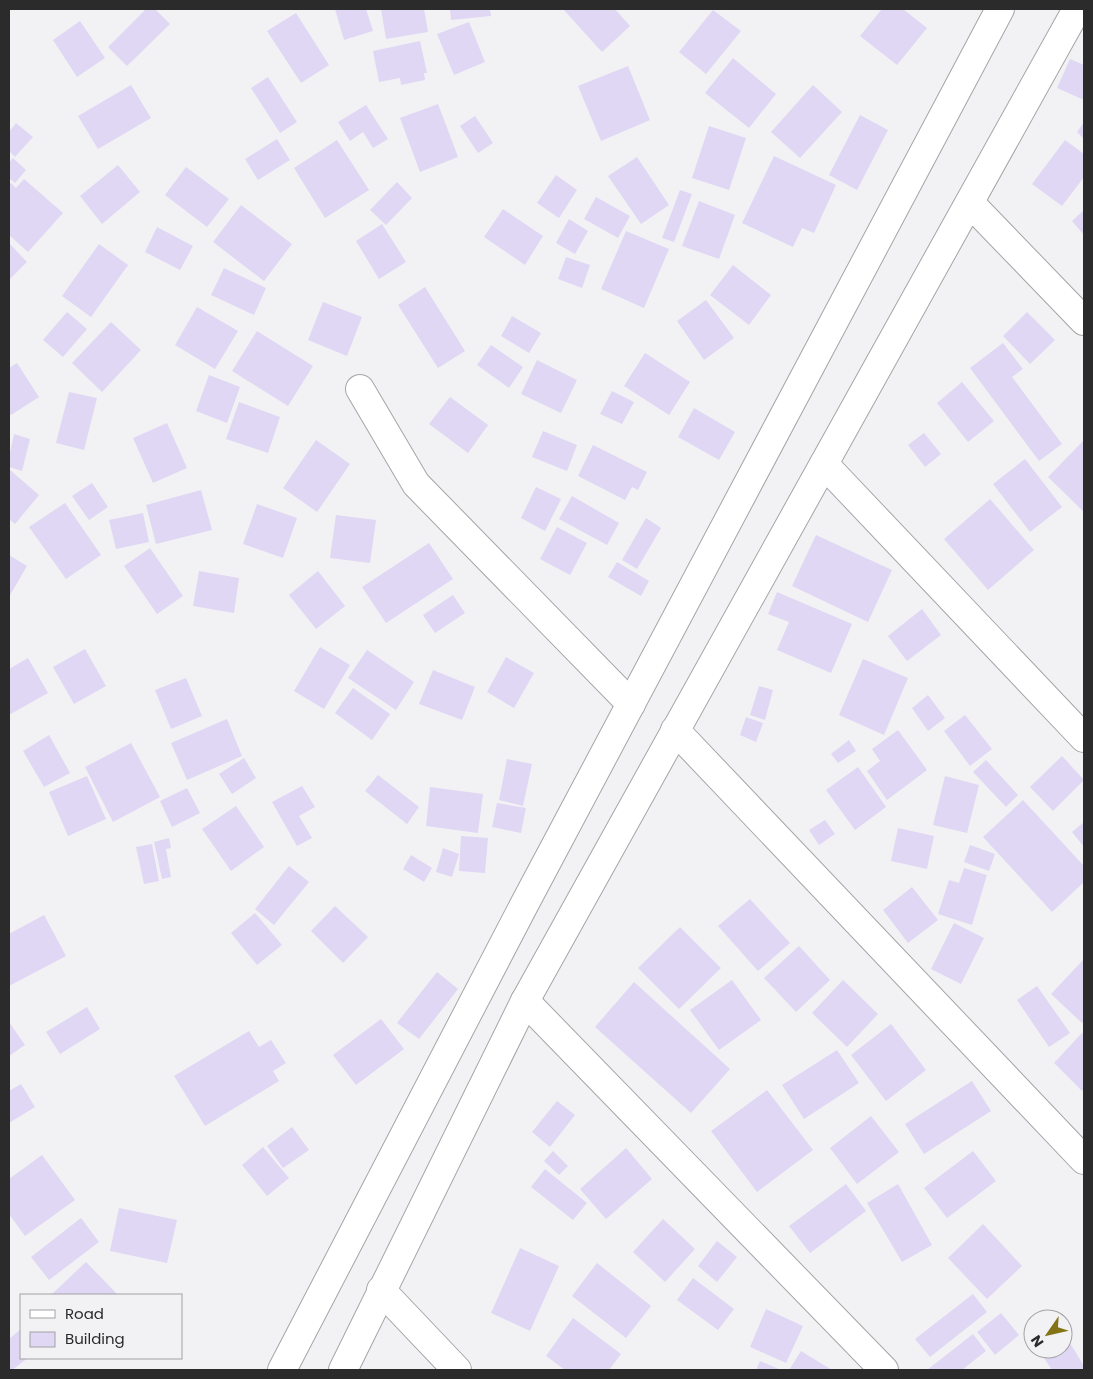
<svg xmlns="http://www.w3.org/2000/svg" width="1093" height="1379" font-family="Poppins,sans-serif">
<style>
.building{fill:#e0d7f4}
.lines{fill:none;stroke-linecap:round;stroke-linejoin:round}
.minor-casing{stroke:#a5a5a8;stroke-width:30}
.minor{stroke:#fff;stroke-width:28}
</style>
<rect width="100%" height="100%" fill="#f2f2f5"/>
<g class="building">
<polygon points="146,9 155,9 170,24 127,66 108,47"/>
<polygon points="335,9 366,9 373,31 344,40"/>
<polygon points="381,9 424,9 428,32 386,39"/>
<polygon points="450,9 490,9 491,16 451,20"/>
<polygon points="563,9 615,9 630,26 602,52"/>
<polygon points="882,9 903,9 927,28 897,65 860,36"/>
<polygon points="713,10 741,31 706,74 679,52"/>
<polygon points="296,13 329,65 301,83 267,31"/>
<polygon points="80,21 105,58 77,77 53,40"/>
<polygon points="469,22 485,62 454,75 437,34"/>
<polygon points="420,41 427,73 424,73 425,80 401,85 400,78 379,82 373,51"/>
<polygon points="733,58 776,94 749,128 705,93"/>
<polygon points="1070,59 1084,65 1084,100 1057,88"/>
<polygon points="628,66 650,120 601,141 578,86"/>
<polygon points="268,77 297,122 280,133 251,88"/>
<polygon points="131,85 151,118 98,149 78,116"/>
<polygon points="813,85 842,112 800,158 771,132"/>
<polygon points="438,104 458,157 420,172 400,118"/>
<polygon points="366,105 388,139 373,148 363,132 350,141 338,122"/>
<polygon points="860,115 888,130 857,190 829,175"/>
<polygon points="475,116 493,143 478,153 460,126"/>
<polygon points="1084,122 1084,139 1077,132"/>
<polygon points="16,123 33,137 15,157 9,151 9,132"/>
<polygon points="709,126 746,138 729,190 692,178"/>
<polygon points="277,139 290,160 258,180 245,159"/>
<polygon points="337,140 369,190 325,218 294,168"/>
<polygon points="1065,140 1084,154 1084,177 1062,206 1032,184"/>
<polygon points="774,156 836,185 814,233 802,228 793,247 742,223"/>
<polygon points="637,157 669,205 641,224 608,176"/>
<polygon points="13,158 26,170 15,183 9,178 9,163"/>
<polygon points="118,165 140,192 102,224 80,196"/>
<polygon points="186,167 229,199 207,227 165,195"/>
<polygon points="556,175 577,190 559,218 537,203"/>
<polygon points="24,179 63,213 28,252 9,235 9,185 11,183 16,188"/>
<polygon points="397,182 412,198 386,225 370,210"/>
<polygon points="680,190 692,194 674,242 662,238"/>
<polygon points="596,197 630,216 618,238 584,219"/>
<polygon points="699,201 735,215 719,259 682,246"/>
<polygon points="241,205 292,244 264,281 213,242"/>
<polygon points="503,209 543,236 525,265 484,237"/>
<polygon points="1084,210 1084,235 1072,221"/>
<polygon points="569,219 588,231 575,254 556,243"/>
<polygon points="382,224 406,262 379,279 356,241"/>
<polygon points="157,227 193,246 180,270 145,252"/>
<polygon points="626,231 669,249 644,308 601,289"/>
<polygon points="9,243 27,262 9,280"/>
<polygon points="99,244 128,265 91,317 62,296"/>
<polygon points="566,257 590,265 582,288 558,279"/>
<polygon points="733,265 771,295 749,325 710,295"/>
<polygon points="224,268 266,288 254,315 211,295"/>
<polygon points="425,287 465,351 438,368 398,305"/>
<polygon points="706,300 734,338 704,360 677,321"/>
<polygon points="323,302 362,317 347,356 308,340"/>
<polygon points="197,307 238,331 215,369 175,345"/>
<polygon points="67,312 87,329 63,357 43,340"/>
<polygon points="1027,312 1055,340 1030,364 1003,336"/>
<polygon points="512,316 541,333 529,353 501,336"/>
<polygon points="111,322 141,350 102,392 72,363"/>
<polygon points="257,331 313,366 288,406 232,371"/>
<polygon points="1003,343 1023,369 1012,377 1062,444 1039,461 970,368"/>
<polygon points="491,345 523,367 509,388 477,365"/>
<polygon points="645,353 690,382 669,415 624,386"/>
<polygon points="537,360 577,380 561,413 521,394"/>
<polygon points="17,363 39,397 11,415 9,412 9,368"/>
<polygon points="209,375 240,387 227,423 196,411"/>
<polygon points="962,382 994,421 968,442 937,403"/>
<polygon points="612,391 634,402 622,424 600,414"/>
<polygon points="69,392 97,398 84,450 56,443"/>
<polygon points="450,397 488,425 468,453 429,424"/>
<polygon points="239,402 280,417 268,453 226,439"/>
<polygon points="694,408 735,432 719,460 678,437"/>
<polygon points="167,423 187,468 153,483 133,438"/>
<polygon points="543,431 577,445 567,471 532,457"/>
<polygon points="924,433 941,454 925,467 908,445"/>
<polygon points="14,434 30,439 22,471 9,467 9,457"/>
<polygon points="316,440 350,464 317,512 283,488"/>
<polygon points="1084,440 1084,512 1048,477"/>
<polygon points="593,445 647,472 638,490 632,487 625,500 578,476"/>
<polygon points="1025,459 1062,507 1030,532 993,484"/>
<polygon points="10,470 39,495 15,524 9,519"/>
<polygon points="92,483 108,507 89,520 72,496"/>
<polygon points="536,487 561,499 545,531 521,518"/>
<polygon points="201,490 212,530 156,544 146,505"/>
<polygon points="572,496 619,523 607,545 559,519"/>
<polygon points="990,499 1034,550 988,590 944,539"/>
<polygon points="65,503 101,555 66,579 29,527"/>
<polygon points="257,504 297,518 283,558 243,544"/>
<polygon points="143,513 149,542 116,549 109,520"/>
<polygon points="336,515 376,520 370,563 330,558"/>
<polygon points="646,518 661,528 637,569 622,560"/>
<polygon points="557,527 587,543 570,575 540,559"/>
<polygon points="816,535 892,570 868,622 792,586"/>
<polygon points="429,543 453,579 386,623 362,587"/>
<polygon points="150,548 183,596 157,614 124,566"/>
<polygon points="9,555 27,566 9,597"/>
<polygon points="617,562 649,581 641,596 608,577"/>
<polygon points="199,571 239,578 234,613 193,606"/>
<polygon points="318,571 345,606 316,629 289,595"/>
<polygon points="777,592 852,624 831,673 777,650 789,622 768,614"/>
<polygon points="453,595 465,613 435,633 423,615"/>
<polygon points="922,609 941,635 907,661 888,636"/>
<polygon points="320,647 350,665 324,709 294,691"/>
<polygon points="85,649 106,686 74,704 53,667"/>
<polygon points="367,650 414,682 396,710 348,678"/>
<polygon points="506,657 534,673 514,708 487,692"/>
<polygon points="28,658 48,693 9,715 9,669"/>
<polygon points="863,659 908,678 884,735 839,715"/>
<polygon points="433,670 475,687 462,720 419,704"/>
<polygon points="186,678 202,716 171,729 155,690"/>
<polygon points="759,686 773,690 765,720 750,715"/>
<polygon points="353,688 390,714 372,740 335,713"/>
<polygon points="928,695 945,718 928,731 912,708"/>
<polygon points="965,715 992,749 970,766 944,731"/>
<polygon points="746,717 763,723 756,742 740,735"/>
<polygon points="227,719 242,756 187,780 171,743"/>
<polygon points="898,730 927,770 887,800 867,771 880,761 872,749"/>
<polygon points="49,735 70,773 44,787 23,751"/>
<polygon points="849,740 856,751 838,763 831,754"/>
<polygon points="131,743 160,797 113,822 85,767"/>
<polygon points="1062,756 1084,780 1053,811 1030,787"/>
<polygon points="244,758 256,778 232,794 219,774"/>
<polygon points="507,759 532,764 523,806 499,800"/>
<polygon points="986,760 1018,795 1006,807 973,772"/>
<polygon points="858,767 886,807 855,830 826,790"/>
<polygon points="378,775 419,807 407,824 365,791"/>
<polygon points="87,776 106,819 68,836 49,792"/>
<polygon points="945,776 979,785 967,833 933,825"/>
<polygon points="302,786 315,807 299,816 312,838 297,846 272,802"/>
<polygon points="430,787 483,794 478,833 426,826"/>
<polygon points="187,788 200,813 172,827 160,801"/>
<polygon points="1023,800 1084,866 1084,882 1052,912 983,837"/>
<polygon points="497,803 526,808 521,833 492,827"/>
<polygon points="236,806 264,847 231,871 202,829"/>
<polygon points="825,820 835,834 819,845 809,830"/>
<polygon points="1084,822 1084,847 1072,832"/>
<polygon points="898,828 934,836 927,869 891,861"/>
<polygon points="461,836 488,838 485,873 459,871"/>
<polygon points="169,838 171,848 166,849 171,877 162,879 154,842"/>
<polygon points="152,844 159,881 144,884 136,847"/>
<polygon points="970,845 995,854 989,871 964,862"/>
<polygon points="443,848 459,854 452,877 436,872"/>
<polygon points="411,855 432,868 424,882 403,869"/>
<polygon points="289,866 309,882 274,925 255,909"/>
<polygon points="964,868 987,875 972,925 938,914 949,880 959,883"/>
<polygon points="912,887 938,920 908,943 883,910"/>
<polygon points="750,899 790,943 758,971 718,926"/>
<polygon points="335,906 368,937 343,963 311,931"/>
<polygon points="255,913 282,945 257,965 231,933"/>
<polygon points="44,915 66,956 9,986 9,934"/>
<polygon points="954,923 984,938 961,984 931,969"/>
<polygon points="680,927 721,968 679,1009 638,968"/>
<polygon points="799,946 830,980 796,1012 764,978"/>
<polygon points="1084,959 1084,1021 1082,1023 1051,994"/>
<polygon points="437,972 458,989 419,1039 397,1023"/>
<polygon points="732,980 761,1020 719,1050 690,1010"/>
<polygon points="843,980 878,1014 847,1047 812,1013"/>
<polygon points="634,982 730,1069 691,1113 595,1027"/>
<polygon points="1037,986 1070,1033 1049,1047 1017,1000"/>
<polygon points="87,1007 100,1029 60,1054 46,1032"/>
<polygon points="381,1019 404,1049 356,1085 333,1055"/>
<polygon points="9,1022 25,1045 9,1056"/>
<polygon points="891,1024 926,1070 886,1101 851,1055"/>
<polygon points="249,1031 259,1047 271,1040 286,1063 273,1071 279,1081 205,1126 174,1076"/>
<polygon points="1082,1033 1084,1034 1084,1088 1082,1091 1054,1063"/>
<polygon points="837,1050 859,1083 804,1119 782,1085"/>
<polygon points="972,1081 991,1111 924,1154 905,1124"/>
<polygon points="21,1084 35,1107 9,1123 9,1091"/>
<polygon points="767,1090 813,1150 757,1192 711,1131"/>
<polygon points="557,1101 575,1115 550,1147 532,1132"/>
<polygon points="871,1116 899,1152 857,1184 830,1148"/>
<polygon points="292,1127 309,1150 283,1168 267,1146"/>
<polygon points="263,1147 289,1178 267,1196 242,1165"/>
<polygon points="626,1148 652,1179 606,1219 580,1189"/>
<polygon points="553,1151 568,1166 559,1175 544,1161"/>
<polygon points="973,1151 996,1181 947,1218 924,1188"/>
<polygon points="42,1155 75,1200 25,1236 9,1214 9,1179"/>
<polygon points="545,1169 587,1203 573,1220 531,1187"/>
<polygon points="846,1184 866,1211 810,1253 789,1226"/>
<polygon points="898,1184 932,1245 902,1262 867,1203"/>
<polygon points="119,1208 177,1220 167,1263 110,1251"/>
<polygon points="81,1218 99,1242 49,1280 31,1257"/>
<polygon points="663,1219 695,1249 665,1282 633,1252"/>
<polygon points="983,1224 1022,1266 987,1299 948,1258"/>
<polygon points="717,1241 737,1257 717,1282 698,1266"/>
<polygon points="520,1248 559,1266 530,1331 491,1313"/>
<polygon points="86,1262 118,1295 51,1295"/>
<polygon points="597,1263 651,1306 626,1338 572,1296"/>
<polygon points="693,1278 734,1309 718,1330 677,1300"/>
<polygon points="973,1294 987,1312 930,1357 915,1339"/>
<polygon points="766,1309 803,1326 786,1363 750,1347"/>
<polygon points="1001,1313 1019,1335 995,1355 977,1332"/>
<polygon points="573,1318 621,1354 609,1370 565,1370 546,1356"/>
<polygon points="21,1329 21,1358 28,1358 12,1370 9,1370 9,1339"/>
<polygon points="973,1334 986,1351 962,1370 927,1370"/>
<polygon points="1070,1343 1084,1366 1084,1370 1052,1370 1044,1358"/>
<polygon points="801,1351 832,1370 789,1370"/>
<polygon points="760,1361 781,1370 756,1370"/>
</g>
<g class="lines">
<defs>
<g id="minor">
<polyline points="970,203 1084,321"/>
<polyline points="360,389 416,484 631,704"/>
<polyline points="824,464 1084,738"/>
<polyline points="675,730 1084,1160"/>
<polyline points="525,1001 884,1370"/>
<polyline points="381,1290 457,1370"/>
<polyline points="282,1370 524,905 1000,9"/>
<polyline points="343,1370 525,1001 1077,9"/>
</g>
</defs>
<use href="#minor" class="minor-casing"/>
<use href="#minor" class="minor"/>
</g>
<rect width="1093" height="1379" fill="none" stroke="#2b2b2c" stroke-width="20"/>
<rect x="20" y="1294" width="162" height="65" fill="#f2f2f5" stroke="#a2a2a5"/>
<rect x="30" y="1310" width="25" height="8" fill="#ffffff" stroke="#a2a2a5"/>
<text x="65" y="1319" font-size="15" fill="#2b2b2c">Road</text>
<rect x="30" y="1332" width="25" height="15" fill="#e0d7f4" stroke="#a2a2a5"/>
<text x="65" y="1344" font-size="15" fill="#2b2b2c">Building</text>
<g transform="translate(1048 1334) rotate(236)"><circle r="24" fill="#f2f2f5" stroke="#a2a2a5"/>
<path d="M0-4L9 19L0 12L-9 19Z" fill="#847315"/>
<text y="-8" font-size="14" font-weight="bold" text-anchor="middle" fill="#2b2b2c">N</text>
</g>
</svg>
